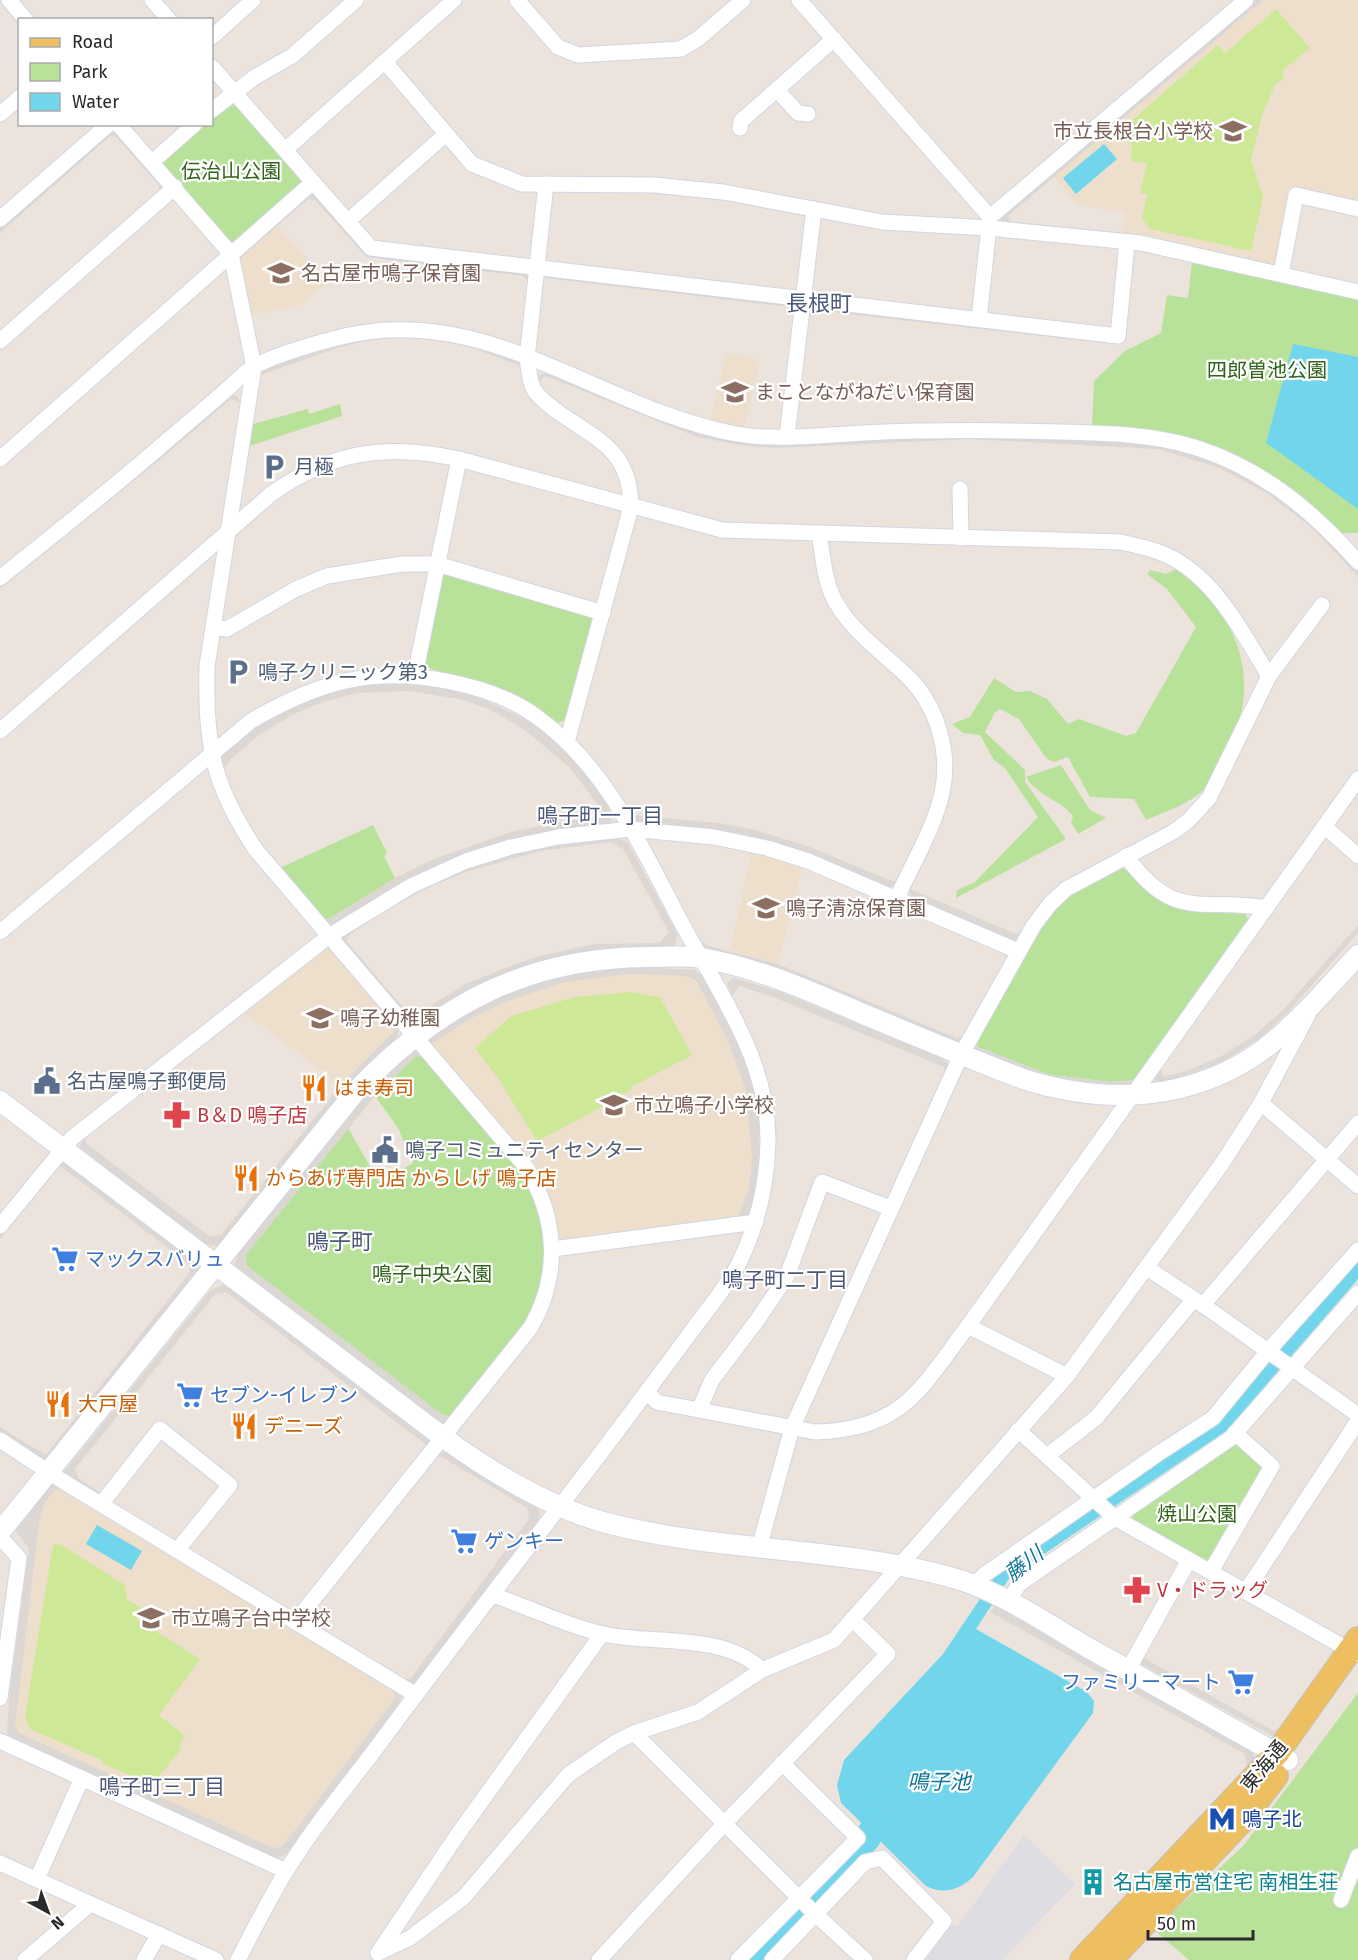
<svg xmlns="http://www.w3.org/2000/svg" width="1358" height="1960" font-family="'Fira Sans','Noto Sans JP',sans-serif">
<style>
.industrial{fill:#dedde4}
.education{fill:#eddfcc}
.green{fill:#b8e19a}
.pitch{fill:#cde896}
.plaza{fill:#dcd7d3;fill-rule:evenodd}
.water{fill:#71d6ec}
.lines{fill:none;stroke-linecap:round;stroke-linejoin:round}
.river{stroke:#71d6ec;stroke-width:26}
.minor-casing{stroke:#d1d6e2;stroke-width:17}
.tertiary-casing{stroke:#d1d6e2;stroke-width:22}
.primary-casing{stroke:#c3c3c3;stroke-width:26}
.minor{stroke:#fff;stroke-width:15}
.tertiary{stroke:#fff;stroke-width:20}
.primary{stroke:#edbf60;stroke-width:24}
.labels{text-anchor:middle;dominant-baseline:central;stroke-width:4.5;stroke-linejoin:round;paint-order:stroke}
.education-label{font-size:20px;fill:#785e54;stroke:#fff;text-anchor:start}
.park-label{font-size:20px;fill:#32651c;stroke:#fff}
.service-label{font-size:20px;fill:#4e5e75;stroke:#fff;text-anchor:start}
.food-label{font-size:20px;fill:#c56008;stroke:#fff;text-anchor:start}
.health-label{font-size:20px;fill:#be3a42;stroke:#fff;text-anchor:start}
.shop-label{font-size:20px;fill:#366cbe;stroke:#fff;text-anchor:start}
.street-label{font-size:20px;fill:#2a2a2a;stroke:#fff}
.transit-label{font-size:20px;fill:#164399;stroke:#fff;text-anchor:start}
.culture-label{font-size:20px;fill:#0d838f;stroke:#fff;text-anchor:start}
.neighbourhood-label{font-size:21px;fill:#4b587a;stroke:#fff}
.water-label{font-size:21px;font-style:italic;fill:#107597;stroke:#fff}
.quarter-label{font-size:22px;fill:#4b587a;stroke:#fff}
</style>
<rect width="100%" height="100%" fill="#ece4dc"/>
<polygon class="industrial" points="1024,1835 1075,1884 1002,1960 925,1960 953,1924 957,1927"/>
<g class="education">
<polygon points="1263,0 1358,0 1358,198 1353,202 1293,188 1278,262 1271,266 1118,235 1123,230 1126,212 1078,205 1054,177"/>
<polygon points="277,226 328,282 299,306 250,315 240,263 242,257"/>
<polygon points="726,353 760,360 744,430 710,425"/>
<polygon points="752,851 803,865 778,964 730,950"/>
<polygon points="324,948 331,948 395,1024 395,1030 341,1085 243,1012"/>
<polygon points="627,974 687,976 695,981 727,1039 746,1091 752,1158 749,1188 737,1219 563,1243 557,1239 431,1048 433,1042 472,1018 505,1002 561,983"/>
<polygon points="60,1489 393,1691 395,1698 283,1846 273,1848 20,1733 15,1726 40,1517 45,1502 55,1490"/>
</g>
<g class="green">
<polygon points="234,101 301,178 300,186 235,242 229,241 162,166 162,158 201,125 212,124 212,115"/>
<polygon points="1192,261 1358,297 1358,533 1341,533 1293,489 1251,464 1092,427 1094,381 1125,351 1161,333 1167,295 1188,298"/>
<polygon points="340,404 342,416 246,447 249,425 308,409 309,414"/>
<path d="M1178,568c47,34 78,91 62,150 -3,12 -10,23 -15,33 -6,11 -11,28 -19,37 -16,16 -40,23 -60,32l-12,-21 -44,-2 -22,-40 -14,5 -8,-4 -27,-39 -19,-10 -5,3 -10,20 40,38v12l41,57 -110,59 1,-8 18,-8 63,-65 -33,-49 -11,-8 -14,-25 -17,-2 -11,-9 18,-7 24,-39 22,14 14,-1 17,8 21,25 11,-5 47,17 10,-3 60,-106 -29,-38 -20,-15 3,-4 16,4z"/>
<path d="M445,573l145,42 5,5 -28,99 -9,4c-20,-13 -39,-27 -61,-36 -18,-7 -65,-13 -75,-24l18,-85z"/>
<path d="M1061,765l29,45 16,8 -28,16 -7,-12 2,-6c-15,-18 -33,-18 -47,-39z"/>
<polygon points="373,825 387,853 384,856 395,878 329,919 322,919 280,868"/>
<polygon points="1120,866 1187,910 1209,913 1243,910 1249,921 1135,1080 1112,1082 1050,1075 978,1047 976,1040 1041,926 1053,911 1077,889"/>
<polygon points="416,1056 423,1057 521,1171 533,1190 543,1222 547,1267 536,1308 453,1417 442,1415 247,1266 245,1256 348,1128 379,1182 413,1163 398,1128 375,1096"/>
<polygon points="1235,1442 1263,1463 1264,1471 1213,1560 1206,1563 1132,1522 1133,1514"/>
<polygon points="1358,1693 1358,1960 1189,1960 1154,1930 1244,1845"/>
</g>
<g class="pitch">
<polygon points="1276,9 1310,48 1283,70 1284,77 1275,85 1262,115 1251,160 1263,197 1251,251 1150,229 1142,218 1147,194 1140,193 1147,163 1131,161 1132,146 1120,131 1218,45 1225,53"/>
<polygon points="630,992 660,997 692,1055 631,1087 631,1090 605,1103 606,1105 537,1141 498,1078 475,1048 511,1016 575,997"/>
<polygon points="60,1544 125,1585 127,1600 142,1608 136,1619 200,1659 159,1715 185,1736 179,1746 182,1748 152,1785 101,1763 101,1760 30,1729 25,1717 53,1545"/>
</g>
<g class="plaza">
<polygon points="1256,0 1263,0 1008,216 1012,226 1005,226 1001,221 1001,216"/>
<polygon points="109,132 116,133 163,184 164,188 159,194 159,185 116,137 110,136 0,233 0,227"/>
<polygon points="308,192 313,192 369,253 527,273 529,283 523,276 366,257 315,200 308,199 242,257 240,263 240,256"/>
<polygon points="546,275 792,304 795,313 790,307 546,278 540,284"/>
<polygon points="810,307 1093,340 1094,342 813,310 807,315"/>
<polygon points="443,336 520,361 522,370 518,365 464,345 420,338 393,338 361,342 337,348 261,375 256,380 261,371 333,345 365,338"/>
<polygon points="546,372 699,432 1117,440 1155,444 1189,452 1224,465 1264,484 1316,524 1358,571 1358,577 1313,529 1268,494 1220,468 1157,449 969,439 776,448 747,446 697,437 546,376 538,382 538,377"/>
<polygon points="232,394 237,396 241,403 231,399 158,461 0,589 0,584"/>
<polygon points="383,683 411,683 469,693 527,720 554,740 579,765 611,810 611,822 607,825 457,859 398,884 336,925 329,925 322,919 329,919 395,878 434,859 511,832 551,823 596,818 601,809 570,768 525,730 491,710 463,700 410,691 357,693 323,702 292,715 259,735 232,758 222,771 219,760 222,756 256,727 291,707 326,693 360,684"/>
<polygon points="632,815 718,823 756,830 810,847 897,883 889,888 818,859 637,824"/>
<path d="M618,838l10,5 49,90 -1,10 -5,5 -170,28 -89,47 -71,-80 -1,-6 72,-45 71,-30 59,-16zM610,842l13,7 46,83 -10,11 -65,1 -62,14 -67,26 -44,28 -7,1 -7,-1 -60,-70 1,-6 34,-23 43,-24 41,-17 75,-21z"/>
<polygon points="908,888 1016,934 1021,933 1015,942 912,899"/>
<polygon points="1358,925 1358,933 1288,1012 1259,1039 1220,1063 1166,1082 1156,1081 1154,1075 1160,1067 1164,1077 1186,1071 1218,1058 1255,1035 1284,1009"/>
<polygon points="701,942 709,946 778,964 957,1038 965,1035 958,1043 706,951"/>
<polygon points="624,966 695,970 703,977 738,1044 749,1067 759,1116 759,1174 752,1207 747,1216 737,1219 749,1188 752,1158 746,1091 727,1039 696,981 687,976 627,974 561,983 505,1002 472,1018 434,1042 431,1048 428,1041 435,1032 491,1000 523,987 558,976"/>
<polygon points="733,978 781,992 944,1059 948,1065 945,1074 944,1067 773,997 739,986 732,996 727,983"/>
<polygon points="395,1024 399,1029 396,1039 374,1060 218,1246 204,1244 79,1147 86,1134 86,1143 209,1236 221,1235 341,1085 395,1030"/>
<polygon points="976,1040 978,1047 1050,1075 1112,1082 1135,1080 1132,1085 1110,1088 1044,1078 974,1049"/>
<polygon points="414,1049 423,1057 416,1056 375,1096 245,1256 247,1266 442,1414 453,1417 446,1423 440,1423 236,1268 235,1264 239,1251 367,1093"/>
<polygon points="63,1161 195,1261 198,1270 198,1274 48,1459 42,1460 0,1434 0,1427 46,1455 190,1272 189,1264 60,1166 0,1239 0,1232 56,1163"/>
<polygon points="222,1285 235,1290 431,1439 426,1450 425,1444 226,1292 215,1294 75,1469 78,1478 101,1493 97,1496 62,1474 211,1290"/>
<polygon points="441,1452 448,1453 537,1505 540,1515 538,1522 413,1685 304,1623 308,1615 310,1622 403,1679 411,1678 529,1519 527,1508 442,1457 435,1457"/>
<path d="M54,1482l348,213 -3,10 -108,145 -8,6 -11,1 -258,-118 -7,-6 3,-44 19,-141 -13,-16v-5zM61,1489l332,202 2,7 -112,148 -10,2 -254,-115 -4,-8 25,-208 5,-15 10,-12z"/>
<polygon points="995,1606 1252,1751 1256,1759 1252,1776 1077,1960 1068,1960 1248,1771 1245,1754 990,1612"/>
<polygon points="1333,1648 1338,1653 1337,1660 1289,1727 1280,1735 1272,1736 1142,1665 1140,1660 1142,1652 1144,1658 1272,1730 1282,1728 1334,1655"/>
</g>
<g class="water">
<polygon points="1104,144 1117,159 1076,194 1063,178"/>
<polygon points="1293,344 1358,357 1358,509 1266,443"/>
<path d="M1358,1259v20l-132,152 -216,146 -34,52 111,63 7,9 -1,12 -120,164c-14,13 -30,18 -47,9l-85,-83 -4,-18 7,-25 99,-106 55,-82 220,-150z"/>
<polygon points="97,1525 142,1551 131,1570 86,1544"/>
</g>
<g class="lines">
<polyline class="river" points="754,1960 868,1838 885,1802"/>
<defs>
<g id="minor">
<polyline points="9,0 26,20"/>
<polyline points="152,0 169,20"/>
<polyline points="517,0 558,47 578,55 681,49 699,38 743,0"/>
<polyline points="799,0 990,217"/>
<polyline points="212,37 253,0"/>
<polyline points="385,62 472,164 522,184 654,185 723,192 882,222 989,228 1141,243 1358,292"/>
<polyline points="212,67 371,248 1118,336 1127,242"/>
<polyline points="777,90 798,113 808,114"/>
<polyline points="212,110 255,77 292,56 356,0"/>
<polyline points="0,114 20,97"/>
<path d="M118,124l113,130 23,113 -47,299c-2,77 5,119 49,184l270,317c31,51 35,107 5,160l-236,295"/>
<polyline points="740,128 741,121 834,39"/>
<polyline points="285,150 454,0"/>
<polyline points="152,162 195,124"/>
<path d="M546,184l-19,174c2,10 2,23 7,32 6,9 16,16 24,22 41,29 72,38 73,95l-64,235"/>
<polyline points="0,219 109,124"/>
<polyline points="348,221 446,134"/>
<polyline points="1281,274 1296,195 1358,209"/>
<polyline points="979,319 990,217 1246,0"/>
<polyline points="0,341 175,187"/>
<polyline points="787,436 814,209"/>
<polyline points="0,459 313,182"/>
<polyline points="960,489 961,538"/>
<path d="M819,534c4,22 5,47 16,67 18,32 46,50 72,75 30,29 44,76 35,117 -8,36 -30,71 -45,105"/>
<path d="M0,578c57,-46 114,-91 169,-139 19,-16 38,-32 57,-49 9,-8 19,-18 29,-24 21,-11 55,-21 78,-27 149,-42 264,69 403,95 41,7 87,1 128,-1 65,-3 130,-3 196,-1 44,1 91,2 134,15 67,21 118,63 164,115"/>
<polyline points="213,627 227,629 296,589 327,576 402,564 437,564 603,613"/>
<polyline points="415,675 459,459"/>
<path d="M0,731l271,-237c61,-43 116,-51 188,-35l263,71 399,12c18,4 37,8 53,17 44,24 70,76 95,117"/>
<polyline points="1324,826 1358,856"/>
<path d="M1126,856c49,67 73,41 140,52"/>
<path d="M0,932l251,-211c65,-38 120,-55 195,-40 32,6 65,17 91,36 70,50 104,130 143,203 37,70 89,139 88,222 -1,43 -10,82 -29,121 -13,26 -34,49 -51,73 -30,41 -61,82 -91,122 -73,95 -146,189 -217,285 -32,43 -68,85 -95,130 -17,28 -32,58 -47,87"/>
<polyline points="1261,1103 1358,1186"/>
<polyline points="0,1226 72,1138 329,936 411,886 466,861 511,847 558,837 631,829 714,837 767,848 808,861 1018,951"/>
<polyline points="553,1249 756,1222"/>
<polyline points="1147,1268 1203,1305 1358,1415"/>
<polyline points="1203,1305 1358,1123"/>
<polyline points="968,1326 1067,1376"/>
<path d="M647,1392l10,10 158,30c87,-2 106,-43 153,-106l390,-547"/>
<polyline points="699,1410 712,1380 758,1319 787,1276 822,1182 890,1208"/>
<polyline points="1018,1430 1115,1518 1356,1654"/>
<polyline points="0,1440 64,1482 416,1695"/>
<polyline points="1047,1456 1096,1418 1194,1299"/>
<polyline points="102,1503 160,1429 230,1485 178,1549"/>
<polyline points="0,1537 19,1558 0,1698"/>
<polyline points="759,1548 792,1428 961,1055 1034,925 1050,904 1066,889 1173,832 1188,821 1209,798 1269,676 1322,605"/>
<polyline points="1211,1571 1272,1466 1235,1433"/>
<polyline points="974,1585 984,1575 1159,1453 1213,1418 1268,1351 1358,1250"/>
<polyline points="1246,1591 1358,1421"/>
<path d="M493,1595c35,12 74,31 110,39 50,11 120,-2 159,36"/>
<polyline points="1009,1601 1019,1584 1231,1438 1358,1293"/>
<polyline points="1128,1670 1189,1560"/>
<polyline points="634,1733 811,1910 865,1960"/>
<polyline points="0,1741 286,1871"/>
<polyline points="0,1863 216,1960"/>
<polyline points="37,1879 82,1778"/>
<polyline points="1341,1900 1358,1856"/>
<polyline points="378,1953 410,1938 464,1897 568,1775 616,1742 634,1733 698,1712 762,1670 834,1640 1067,1376 1221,1165 1261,1103 1308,1015"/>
<polyline points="378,1953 458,1834 602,1634"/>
<polyline points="25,1960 90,1904"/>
<polyline points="144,1960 159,1934"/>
<polyline points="599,1960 725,1823 888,1654 852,1619"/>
<polyline points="738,1960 858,1838 782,1763"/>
<polyline points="772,1960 865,1862 882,1858 944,1921 914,1960"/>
</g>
<g id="tertiary">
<path d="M0,1101l444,337c47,34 102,68 159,84 116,31 239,24 354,57 46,14 89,44 130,68 67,38 134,75 201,113"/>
<path d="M0,1532l356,-441c82,-86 170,-133 291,-134 17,0 37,-2 54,1 59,10 113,35 167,58 51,21 103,43 155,63 82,26 169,23 241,-30 35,-27 64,-62 94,-94"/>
</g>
<g id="primary">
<polyline points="1082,1960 1277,1753 1358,1639"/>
<polyline points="1110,1960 1239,1824 1276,1776"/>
</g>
</defs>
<use href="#minor" class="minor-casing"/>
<use href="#tertiary" class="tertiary-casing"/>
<use href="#primary" class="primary-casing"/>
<use href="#minor" class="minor"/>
<use href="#tertiary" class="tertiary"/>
<use href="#primary" class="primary"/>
</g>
<defs>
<symbol id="school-bare" viewBox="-9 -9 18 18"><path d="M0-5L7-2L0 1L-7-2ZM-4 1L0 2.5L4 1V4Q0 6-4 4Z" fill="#8d6e63" stroke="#fff" stroke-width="2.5" paint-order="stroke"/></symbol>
<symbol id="parking-bare" viewBox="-9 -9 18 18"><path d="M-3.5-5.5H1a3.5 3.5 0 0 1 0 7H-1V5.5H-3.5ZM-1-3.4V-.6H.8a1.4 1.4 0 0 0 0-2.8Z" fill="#5c6f8a" stroke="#fff" stroke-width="2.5" paint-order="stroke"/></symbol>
<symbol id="civic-bare" viewBox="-9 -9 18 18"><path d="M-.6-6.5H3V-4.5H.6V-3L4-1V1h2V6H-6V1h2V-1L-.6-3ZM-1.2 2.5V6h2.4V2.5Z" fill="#5c6f8a" stroke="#fff" stroke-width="2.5" paint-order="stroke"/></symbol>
<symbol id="restaurant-bare" viewBox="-9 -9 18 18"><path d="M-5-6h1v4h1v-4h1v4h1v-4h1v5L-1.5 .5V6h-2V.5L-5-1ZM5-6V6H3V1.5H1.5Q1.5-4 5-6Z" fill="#e8710a" stroke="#fff" stroke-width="2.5" paint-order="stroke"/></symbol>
<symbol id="pharmacy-bare" viewBox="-9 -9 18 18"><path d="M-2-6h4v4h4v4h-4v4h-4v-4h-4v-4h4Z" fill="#e0444e" stroke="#fff" stroke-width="2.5" paint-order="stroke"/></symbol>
<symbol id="supermarket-bare" viewBox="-9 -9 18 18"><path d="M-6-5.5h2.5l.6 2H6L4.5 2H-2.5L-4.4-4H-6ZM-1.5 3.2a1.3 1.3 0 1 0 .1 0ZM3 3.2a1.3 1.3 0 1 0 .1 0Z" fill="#3f7fe0" stroke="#fff" stroke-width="2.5" paint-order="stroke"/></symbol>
<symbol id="metro-bare" viewBox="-9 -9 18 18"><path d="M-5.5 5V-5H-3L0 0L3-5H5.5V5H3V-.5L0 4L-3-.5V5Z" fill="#1a4fb4" stroke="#fff" stroke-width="2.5" paint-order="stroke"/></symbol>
<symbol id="building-bare" viewBox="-9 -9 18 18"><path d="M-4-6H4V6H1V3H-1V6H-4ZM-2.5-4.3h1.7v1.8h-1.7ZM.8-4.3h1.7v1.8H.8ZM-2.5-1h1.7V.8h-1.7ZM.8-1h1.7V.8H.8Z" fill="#0f9aa8" stroke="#fff" stroke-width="2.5" paint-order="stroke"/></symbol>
</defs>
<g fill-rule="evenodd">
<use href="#school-bare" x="1214" y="112" width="38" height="38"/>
<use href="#school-bare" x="262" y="254" width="38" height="38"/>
<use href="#school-bare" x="716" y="373" width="38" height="38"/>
<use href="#parking-bare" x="255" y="448" width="38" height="38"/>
<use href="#parking-bare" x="219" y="653" width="38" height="38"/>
<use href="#school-bare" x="747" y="889" width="38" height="38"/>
<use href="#school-bare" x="301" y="999" width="38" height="38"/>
<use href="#civic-bare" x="28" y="1062" width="38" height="38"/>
<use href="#restaurant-bare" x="295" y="1069" width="38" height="38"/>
<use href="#school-bare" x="595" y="1086" width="38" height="38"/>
<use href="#pharmacy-bare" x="158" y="1096" width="38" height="38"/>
<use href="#civic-bare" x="366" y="1131" width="38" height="38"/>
<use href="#restaurant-bare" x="227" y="1159" width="38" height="38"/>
<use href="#supermarket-bare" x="46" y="1240" width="38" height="38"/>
<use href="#supermarket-bare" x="171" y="1376" width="38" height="38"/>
<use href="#restaurant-bare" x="39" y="1385" width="38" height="38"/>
<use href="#restaurant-bare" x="225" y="1407" width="38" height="38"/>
<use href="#supermarket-bare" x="445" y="1522" width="38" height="38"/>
<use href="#pharmacy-bare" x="1118" y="1571" width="38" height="38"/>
<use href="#school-bare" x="132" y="1599" width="38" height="38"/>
<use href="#supermarket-bare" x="1222" y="1663" width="38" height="38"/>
<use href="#metro-bare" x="1203" y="1800" width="38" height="38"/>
<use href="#building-bare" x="1074" y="1863" width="38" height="38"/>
</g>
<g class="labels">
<g class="education-label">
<text x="1213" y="131" text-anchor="end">市立長根台小学校</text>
<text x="301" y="273">名古屋市鳴子保育園</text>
<text x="755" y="392">まことながねだい保育園</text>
<text x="786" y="908">鳴子清涼保育園</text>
<text x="340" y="1018">鳴子幼稚園</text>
<text x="634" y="1105">市立鳴子小学校</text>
<text x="171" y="1618">市立鳴子台中学校</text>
</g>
<g class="park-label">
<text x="231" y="171">伝治山公園</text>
<text x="1267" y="370">四郎曽池公園</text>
<text x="432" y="1274">鳴子中央公園</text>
<text x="1197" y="1514">焼山公園</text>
</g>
<g class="service-label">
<text x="294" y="467">月極</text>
<text x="258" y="672">鳴子クリニック第3</text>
<text x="67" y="1081">名古屋鳴子郵便局</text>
<text x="405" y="1150">鳴子コミュニティセンター</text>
</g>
<g class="food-label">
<text x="334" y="1088">はま寿司</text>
<text x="266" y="1178">からあげ専門店 からしげ 鳴子店</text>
<text x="78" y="1404">大戸屋</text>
<text x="264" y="1426">デニーズ</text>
</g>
<g class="health-label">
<text x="197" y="1115">B＆D 鳴子店</text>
<text x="1157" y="1590">V・ドラッグ</text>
</g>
<g class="shop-label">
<text x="85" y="1259">マックスバリュ</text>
<text x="210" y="1395">セブン-イレブン</text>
<text x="484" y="1541">ゲンキー</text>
<text x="1221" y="1682" text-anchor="end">ファミリーマート</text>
</g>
<g class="street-label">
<text transform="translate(1264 1766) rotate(-50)">東海通</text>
</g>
<g class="transit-label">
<text x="1242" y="1819">鳴子北</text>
</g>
<g class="culture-label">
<text x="1113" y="1882">名古屋市営住宅 南相生荘</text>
</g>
<g class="neighbourhood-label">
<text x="600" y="816">鳴子町一丁目</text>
<text x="785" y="1280">鳴子町二丁目</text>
<text x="162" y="1787">鳴子町三丁目</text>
</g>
<g class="water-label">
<text transform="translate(1024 1564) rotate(-38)">藤川</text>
<text x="939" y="1782">鳴子池</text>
</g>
<g class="quarter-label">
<text x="819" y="303">長根町</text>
<text x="340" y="1241">鳴子町</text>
</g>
</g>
<rect x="18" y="18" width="195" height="108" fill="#ffffff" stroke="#aaaaaa" stroke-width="1.5"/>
<rect x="30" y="38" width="30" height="9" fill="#edbf60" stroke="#aaaaaa" stroke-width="1.5"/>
<text x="72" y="48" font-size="18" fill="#2a2a2a">Road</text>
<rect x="30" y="63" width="30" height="18" fill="#b8e19a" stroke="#aaaaaa" stroke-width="1.5"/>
<text x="72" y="78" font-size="18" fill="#2a2a2a">Park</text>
<rect x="30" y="93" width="30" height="18" fill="#71d6ec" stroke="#aaaaaa" stroke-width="1.5"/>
<text x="72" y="108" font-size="18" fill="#2a2a2a">Water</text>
<g transform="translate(48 1912) rotate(139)" stroke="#ffffff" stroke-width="4.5" paint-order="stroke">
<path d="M0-4.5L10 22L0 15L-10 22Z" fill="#2a2a2a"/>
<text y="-9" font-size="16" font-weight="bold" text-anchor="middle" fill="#2a2a2a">N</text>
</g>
<path d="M1148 1930v9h105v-9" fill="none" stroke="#2a2a2a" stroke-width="3"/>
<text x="1157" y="1930" font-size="18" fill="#2a2a2a" stroke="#ffffff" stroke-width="4.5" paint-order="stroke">50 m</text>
</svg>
